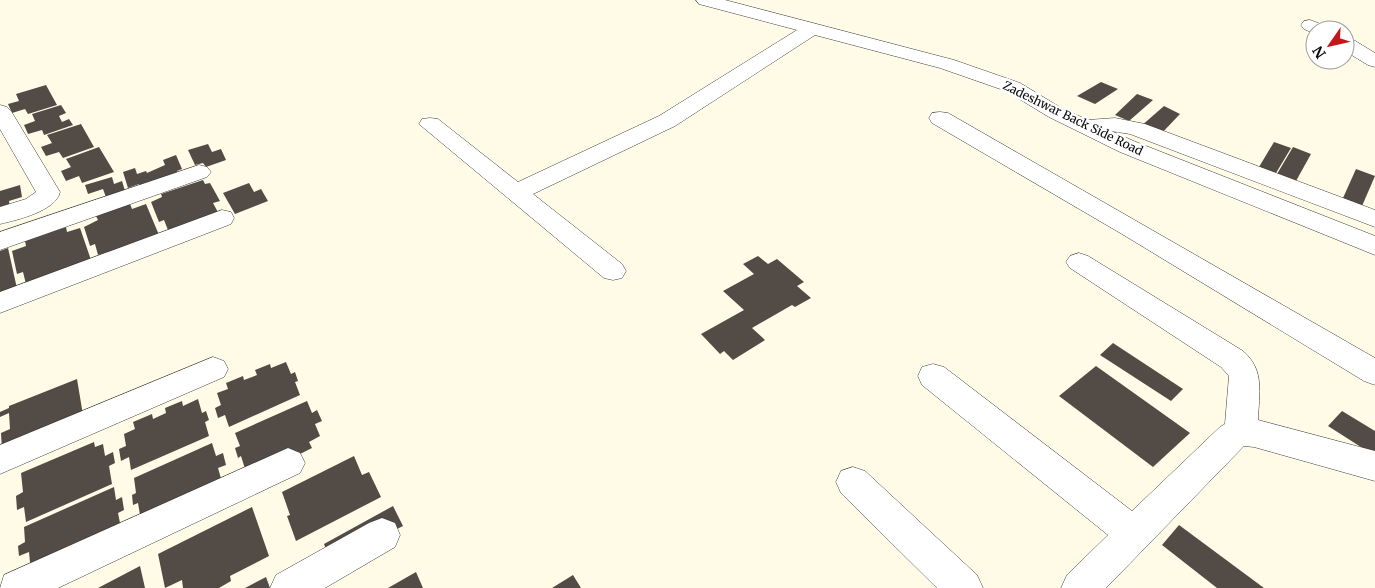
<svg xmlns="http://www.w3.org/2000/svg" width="1375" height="588" font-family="Merriweather,serif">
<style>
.building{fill:#534b45}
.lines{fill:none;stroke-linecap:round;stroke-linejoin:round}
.minor-casing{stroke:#3d3d3d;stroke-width:1}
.minor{fill:#fff;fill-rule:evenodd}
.labels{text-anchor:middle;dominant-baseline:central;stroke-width:5;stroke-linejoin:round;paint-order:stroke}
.far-street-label{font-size:12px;fill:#0a0a0a;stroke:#fff}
</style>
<rect width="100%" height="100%" fill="#fffbe7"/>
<g class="building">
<polygon points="1101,82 1118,89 1095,104 1077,96"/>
<polygon points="46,85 57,105 28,114 25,109 12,113 8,104 19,101 16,94"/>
<polygon points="1137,94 1153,100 1129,121 1115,115"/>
<polygon points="61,105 66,113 59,116 62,122 69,119 73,125 44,135 42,130 28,134 24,125 35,121 32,114"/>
<polygon points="1164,106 1180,114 1159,136 1140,127"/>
<polygon points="81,124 94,147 63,158 59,152 46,156 41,147 52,143 47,135"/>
<polygon points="1274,142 1291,148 1276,173 1259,167"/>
<polygon points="208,144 212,152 221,149 226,160 206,167 203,163 195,165 188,150"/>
<polygon points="99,147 114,172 82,183 79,176 66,181 61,171 71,167 66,159"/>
<polygon points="1293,147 1311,154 1296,181 1277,174"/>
<polygon points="176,155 182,169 177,171 179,177 141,190 139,184 128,188 123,172 135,168 137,174 146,171 147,173 165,165 163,160"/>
<polygon points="1356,169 1375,176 1362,206 1343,198"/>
<polygon points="112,177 114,184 122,181 126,194 107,200 103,189 88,194 85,185"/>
<polygon points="203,180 205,184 210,183 220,201 213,203 220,216 168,230 164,220 159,222 151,202 162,197 161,194"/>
<polygon points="249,183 254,192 261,189 268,201 235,214 223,193"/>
<polygon points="20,185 22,197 9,201 10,208 0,211 0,191"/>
<polygon points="130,204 132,209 146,204 159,235 110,258 108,252 98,255 95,244 90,246 84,227 98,220 96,216"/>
<polygon points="66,227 67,232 80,228 91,260 26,284 23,272 17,274 12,251 26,246 25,241"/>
<polygon points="8,248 18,293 0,300 0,251"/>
<polygon points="758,256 768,264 777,259 804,282 797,286 811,298 795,307 792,305 752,328 765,340 733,360 724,351 720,354 701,334 744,310 723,291 754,274 743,264"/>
<polygon points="1113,343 1183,389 1171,401 1100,355"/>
<polygon points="286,362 291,374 295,372 298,381 295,382 300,395 229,427 225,415 218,418 215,408 221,405 217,393 228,389 226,383 243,376 244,380 257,375 255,370 270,364 271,368"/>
<polygon points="1096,366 1190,433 1153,467 1059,396"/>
<polygon points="77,379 84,421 2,450 1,433 10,429 9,413 0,417 0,412 9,408 9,406"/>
<polygon points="198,399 202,413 206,411 209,420 205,422 209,436 131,470 129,457 121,461 119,449 126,446 124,434 135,429 133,422 152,414 153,419 166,413 165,408 182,401 183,406"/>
<polygon points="307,401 312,413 317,410 322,421 315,424 320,436 309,442 312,448 294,457 246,472 241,456 238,458 235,448 240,446 235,433"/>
<polygon points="1342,411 1375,431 1375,456 1328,426"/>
<polygon points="94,442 95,447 103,444 105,456 113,452 115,463 109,466 112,484 26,522 24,507 17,510 16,496 23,492 21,473"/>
<polygon points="212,443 216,456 223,453 226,465 218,468 222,482 141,521 138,503 133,505 132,495 136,493 134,478"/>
<polygon points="354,456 362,475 369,472 381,497 296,541 287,516 290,515 282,492"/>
<polygon points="114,487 116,500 122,497 124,510 118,513 121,528 31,573 29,552 19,556 18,546 25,542 24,527"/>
<polygon points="393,506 403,526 395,530 392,541 395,547 354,571 332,564 324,544"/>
<polygon points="252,507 269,556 230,576 231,581 219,588 183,588 182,580 165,588 158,554"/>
<polygon points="1179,525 1264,588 1217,588 1162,545"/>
<polygon points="140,566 145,588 98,588"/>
<polygon points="416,572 423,588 388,588"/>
<polygon points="573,575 581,588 552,588"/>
<polygon points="266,577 270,588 245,588"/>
</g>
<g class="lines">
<defs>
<g id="minor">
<polygon points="696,0 725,0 954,60 1020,83 1063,109 1088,120 1115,118 1145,124 1375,210 1375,227 1130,134 1111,131 1136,142 1375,236 1375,255 1120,152 1049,117 1006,91 940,68 815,35 675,126 533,194 622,264 626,271 622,278 613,280 604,278 419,124 422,119 430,118 438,119 518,182 659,116 797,30 699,4"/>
<polygon points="1310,20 1326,26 1329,30 1315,30 1315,34 1304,29 1301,25 1304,21"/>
<polygon points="1345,37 1352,39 1375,53 1375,67 1368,65 1345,51"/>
<path d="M0,105l7,2 4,4 49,81c-4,19 -43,28 -60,32v-17l26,-8 10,-7 -36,-63z"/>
<polygon points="940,112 948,113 1375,358 1375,385 1364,381 1122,234 932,123 929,118 932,113"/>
<polygon points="199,165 207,167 211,172 207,177 0,250 0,232"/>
<polygon points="222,210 231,212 234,218 231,224 0,313 0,292"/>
<path d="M1079,253l9,3 155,95c22,19 16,42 15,69l117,31v30l-121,-34 -10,-1 -138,142h-45l6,-13 41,-40 -186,-150 -4,-9 4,-9 11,-3 11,3 188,144 88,-84 5,-3 4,-48 -8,-9 -151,-99 -4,-6 4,-6z"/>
<polygon points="213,357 224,361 228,369 224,377 0,474 0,445"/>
<polygon points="288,448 300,453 305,463 300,473 58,588 0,588 4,575"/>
<polygon points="853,467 865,471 977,575 983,588 937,588 841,493 836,482 841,471"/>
<polygon points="382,518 395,523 400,535 395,547 325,588 270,588 276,575 369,523"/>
</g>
</defs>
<use href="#minor" class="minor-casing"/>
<use href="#minor" class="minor"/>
</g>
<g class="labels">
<g class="far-street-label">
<text transform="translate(1073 118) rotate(26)">Zadeshwar Back Side Road</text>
</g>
</g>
<g transform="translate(1330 45) rotate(236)"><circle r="24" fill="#ffffff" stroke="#9d9d9d"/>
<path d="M0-4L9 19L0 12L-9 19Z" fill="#c51619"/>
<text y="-8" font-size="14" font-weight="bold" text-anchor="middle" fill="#0a0a0a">N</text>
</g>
</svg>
